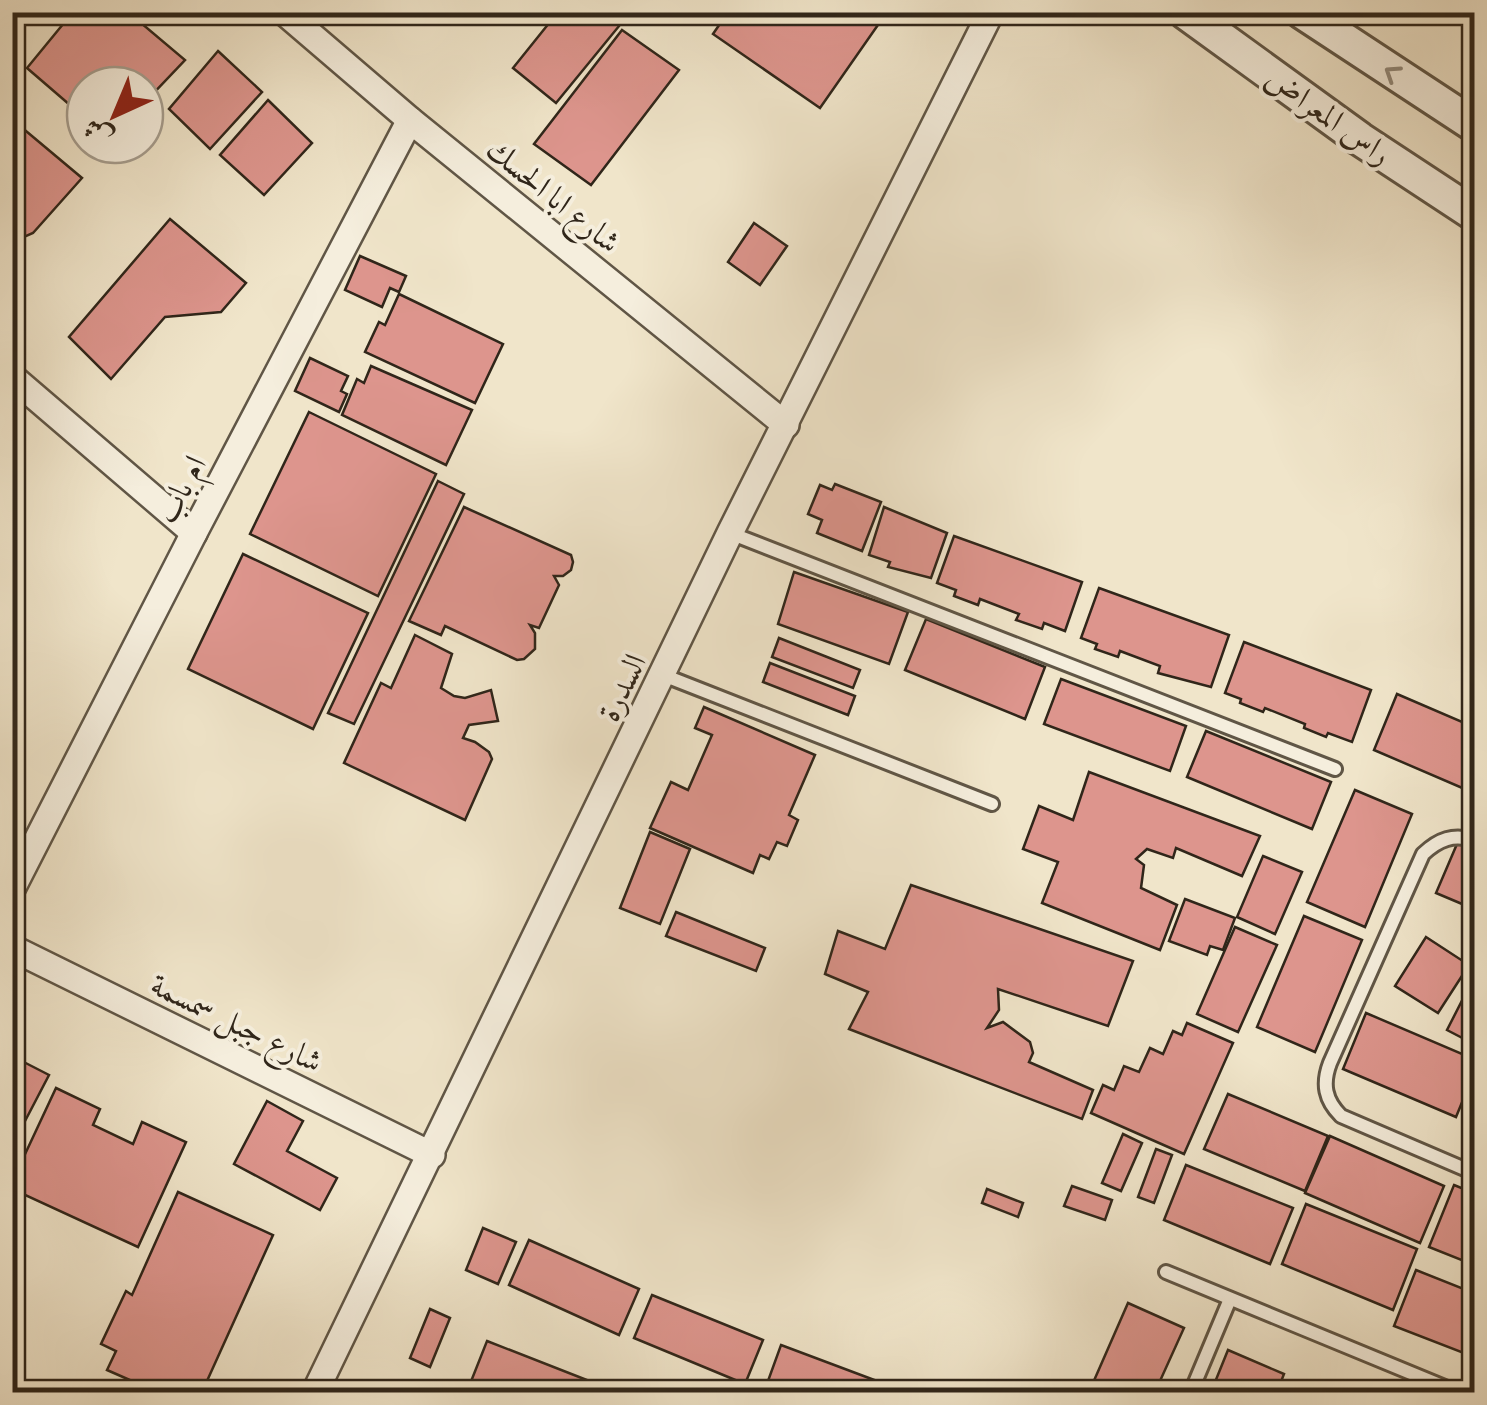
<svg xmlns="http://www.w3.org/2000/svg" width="1487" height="1405" font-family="'Gentium Book Plus',Amiri,serif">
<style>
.building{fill:#dd958d;stroke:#30261a;stroke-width:2.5}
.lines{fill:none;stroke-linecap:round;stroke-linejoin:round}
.service-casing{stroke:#605646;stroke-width:18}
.minor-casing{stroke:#605646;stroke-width:30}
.tertiary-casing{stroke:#605646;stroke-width:38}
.service{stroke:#f5eedd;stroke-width:12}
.minor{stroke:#f5eedd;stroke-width:25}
.tertiary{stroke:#f5eedd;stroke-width:32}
.oneway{stroke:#928a7c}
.labels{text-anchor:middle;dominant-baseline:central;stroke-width:8;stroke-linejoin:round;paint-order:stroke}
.street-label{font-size:32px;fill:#30261a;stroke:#f5eedd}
</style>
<rect width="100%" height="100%" fill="#f0e5ca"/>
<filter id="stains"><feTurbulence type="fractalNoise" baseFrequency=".002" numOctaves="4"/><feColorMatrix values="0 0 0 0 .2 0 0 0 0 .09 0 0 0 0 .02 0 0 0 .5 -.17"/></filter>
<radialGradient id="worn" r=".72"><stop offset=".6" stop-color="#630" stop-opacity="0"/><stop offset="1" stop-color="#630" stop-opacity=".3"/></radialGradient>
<g class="building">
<polygon points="73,12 128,12 185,60 145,102 145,85 85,85 85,118 27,68"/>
<polygon points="558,12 615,12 624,20 556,103 513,68"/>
<polygon points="728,12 887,12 820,108 713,34"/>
<polygon points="622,30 679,70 591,185 534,144"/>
<polygon points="218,51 262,92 210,149 169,109"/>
<polygon points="268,100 312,143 264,195 220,155"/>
<polygon points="20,126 82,178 33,233 24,237 12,232 12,136"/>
<polygon points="170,219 246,283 221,312 165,317 111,379 69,337"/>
<polygon points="754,223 787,246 760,285 728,262"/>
<polygon points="360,256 406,276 399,292 390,288 382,307 345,290"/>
<polygon points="399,294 503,344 475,403 365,352 379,322 385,325"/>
<polygon points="310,358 348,376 341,391 347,394 339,412 295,391"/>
<polygon points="371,366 472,410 446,465 342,415 357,379 364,383"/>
<polygon points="309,412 436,474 378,596 250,534"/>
<polygon points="438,481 464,494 354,724 328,713"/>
<polygon points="835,484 881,502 862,551 817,533 822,520 808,514 820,485 832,490"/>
<polygon points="464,507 571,555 573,562 571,570 563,576 554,576 559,585 539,628 530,625 535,633 535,649 524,659 517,660 445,626 441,635 409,621"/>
<polygon points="884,507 947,533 931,578 888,567 890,562 869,555"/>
<polygon points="954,536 1082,582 1065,631 1044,623 1042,629 1016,620 1019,614 980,599 978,605 954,596 956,590 937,583"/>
<polygon points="243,554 368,613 313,729 188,669"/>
<polygon points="794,572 908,612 889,664 778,624"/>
<polygon points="1099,588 1229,635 1211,687 1158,673 1160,666 1120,651 1118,657 1095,649 1097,644 1081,638"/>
<polygon points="926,619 1045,667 1025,719 905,670"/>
<polygon points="415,635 452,654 441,688 454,696 465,698 491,690 498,721 469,725 463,738 475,742 489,752 492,759 465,820 344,763 381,683 391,688"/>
<polygon points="779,638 860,670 853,688 772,657"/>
<polygon points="1244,642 1371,690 1352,742 1328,733 1326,737 1304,728 1305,724 1265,708 1263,712 1240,703 1241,699 1225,693"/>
<polygon points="770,663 855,696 848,715 763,682"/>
<polygon points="1061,679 1186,726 1170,771 1044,724"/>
<polygon points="1397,694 1474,727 1474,793 1374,750"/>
<polygon points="704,707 815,755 789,815 798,820 787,846 777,842 769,859 760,855 753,873 650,828 671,782 688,790 712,735 695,728"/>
<polygon points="1206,731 1331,782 1312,829 1187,777"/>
<polygon points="1089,772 1260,836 1242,876 1176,848 1173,858 1147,849 1136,859 1144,865 1141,888 1177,905 1160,950 1042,903 1058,862 1023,849 1039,806 1073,820"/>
<polygon points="1355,790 1412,814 1365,927 1307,902"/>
<polygon points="650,832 690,849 660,924 620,908"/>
<polygon points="1460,837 1474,843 1474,909 1436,893"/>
<polygon points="1263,856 1302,872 1275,934 1237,917"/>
<polygon points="911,885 1133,961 1108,1026 998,989 999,1010 987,1028 1003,1022 1030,1042 1033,1053 1029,1062 1093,1090 1082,1119 849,1029 868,992 825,974 838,931 885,949"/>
<polygon points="1185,899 1235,918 1223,950 1210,946 1207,955 1169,941"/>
<polygon points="676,912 765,948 756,971 666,936"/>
<polygon points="1304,916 1362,940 1315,1052 1257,1027"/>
<polygon points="1235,927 1277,945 1238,1032 1197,1014"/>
<polygon points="1426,937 1469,965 1438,1013 1395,986"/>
<polygon points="1474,977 1474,1044 1447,1030"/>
<polygon points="1366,1013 1474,1059 1474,1073 1456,1117 1343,1069"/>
<polygon points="1187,1023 1233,1043 1184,1154 1091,1113 1103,1085 1114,1090 1124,1066 1139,1072 1150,1048 1163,1054 1173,1031 1182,1035"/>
<polygon points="12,1056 49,1075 12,1146"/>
<polygon points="56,1088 100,1109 93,1125 133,1144 142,1122 186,1142 138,1247 12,1189 12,1182"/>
<polygon points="1228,1094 1328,1136 1305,1191 1204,1149"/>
<polygon points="267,1101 303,1121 287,1151 337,1178 320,1210 234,1164"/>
<polygon points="1123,1134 1142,1143 1121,1191 1102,1183"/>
<polygon points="1330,1136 1444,1186 1420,1243 1305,1193"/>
<polygon points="1156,1149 1172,1155 1154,1203 1138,1197"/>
<polygon points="1186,1165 1293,1208 1270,1264 1164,1220"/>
<polygon points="1454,1185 1474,1193 1474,1265 1429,1247"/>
<polygon points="1072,1186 1112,1200 1105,1220 1064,1206"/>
<polygon points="987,1189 1023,1203 1018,1217 982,1203"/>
<polygon points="178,1192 273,1235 202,1392 157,1392 107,1370 116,1351 101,1344 126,1291 132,1295"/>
<polygon points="1306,1204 1417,1249 1393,1310 1282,1264"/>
<polygon points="483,1228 516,1242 498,1284 466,1270"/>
<polygon points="529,1240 639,1289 619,1335 509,1285"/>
<polygon points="1416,1270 1474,1293 1474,1357 1394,1326"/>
<polygon points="652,1295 763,1340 745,1384 634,1338"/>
<polygon points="1128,1303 1184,1328 1155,1392 1089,1392"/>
<polygon points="430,1309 450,1318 430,1367 410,1358"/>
<polygon points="487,1341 597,1384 593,1392 476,1392 468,1389"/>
<polygon points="781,1345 901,1390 900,1392 764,1392"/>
<polygon points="1228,1350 1284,1374 1277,1392 1211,1392"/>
</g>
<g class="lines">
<defs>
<g id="service">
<polyline points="730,533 1335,769"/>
<polyline points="663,675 992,804"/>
<path d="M1474,840c-21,-6 -35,-1 -51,14l-93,209c-8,21 -5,37 11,53l133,57"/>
<polyline points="1166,1272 1457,1392"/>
<polyline points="1191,1392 1230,1299"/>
</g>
<g id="minor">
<polyline points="284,12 410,120 786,425"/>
<polyline points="12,377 194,533"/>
<polyline points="12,889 194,533 410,120"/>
<polyline points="12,948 432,1155"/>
<polyline points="315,1392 730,533 991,12"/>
</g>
<g id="tertiary">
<polyline points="1185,12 1360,139 1474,214"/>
<polyline points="1302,12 1474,125"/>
</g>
</defs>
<use href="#service" class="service-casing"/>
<use href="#minor" class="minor-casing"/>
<use href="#tertiary" class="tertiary-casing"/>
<use href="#service" class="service"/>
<use href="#minor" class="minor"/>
<use href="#tertiary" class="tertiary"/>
</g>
<defs><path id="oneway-chevron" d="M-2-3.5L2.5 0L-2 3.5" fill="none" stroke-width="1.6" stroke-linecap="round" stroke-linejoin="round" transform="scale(2.5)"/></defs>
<use class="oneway" href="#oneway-chevron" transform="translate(1392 73) rotate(-147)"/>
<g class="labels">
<g class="street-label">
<text transform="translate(1329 115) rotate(35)">راس المعراض</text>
<text transform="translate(554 195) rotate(39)">شارع ابا الحسك</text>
<text transform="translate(180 489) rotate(-62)">ام باب</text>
<text transform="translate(621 687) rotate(-64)">السدرة</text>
<text transform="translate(237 1022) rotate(26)">شارع جبل سمسمة</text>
</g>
</g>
<rect width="1487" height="1405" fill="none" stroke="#f0e5ca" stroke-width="50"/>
<rect x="15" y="15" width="1457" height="1375" fill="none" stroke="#30261a" stroke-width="5"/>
<rect x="25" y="25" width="1437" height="1355" fill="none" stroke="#30261a" stroke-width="2.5"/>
<g transform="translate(115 115) rotate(224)"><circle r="48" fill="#f5eedd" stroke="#a69e8f" stroke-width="2.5"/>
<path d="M0-8L18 38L0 25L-18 38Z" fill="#8f2418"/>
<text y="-15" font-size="28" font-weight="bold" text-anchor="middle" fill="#30261a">ش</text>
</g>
<rect width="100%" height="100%" filter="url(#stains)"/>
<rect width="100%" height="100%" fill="url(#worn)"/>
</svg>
